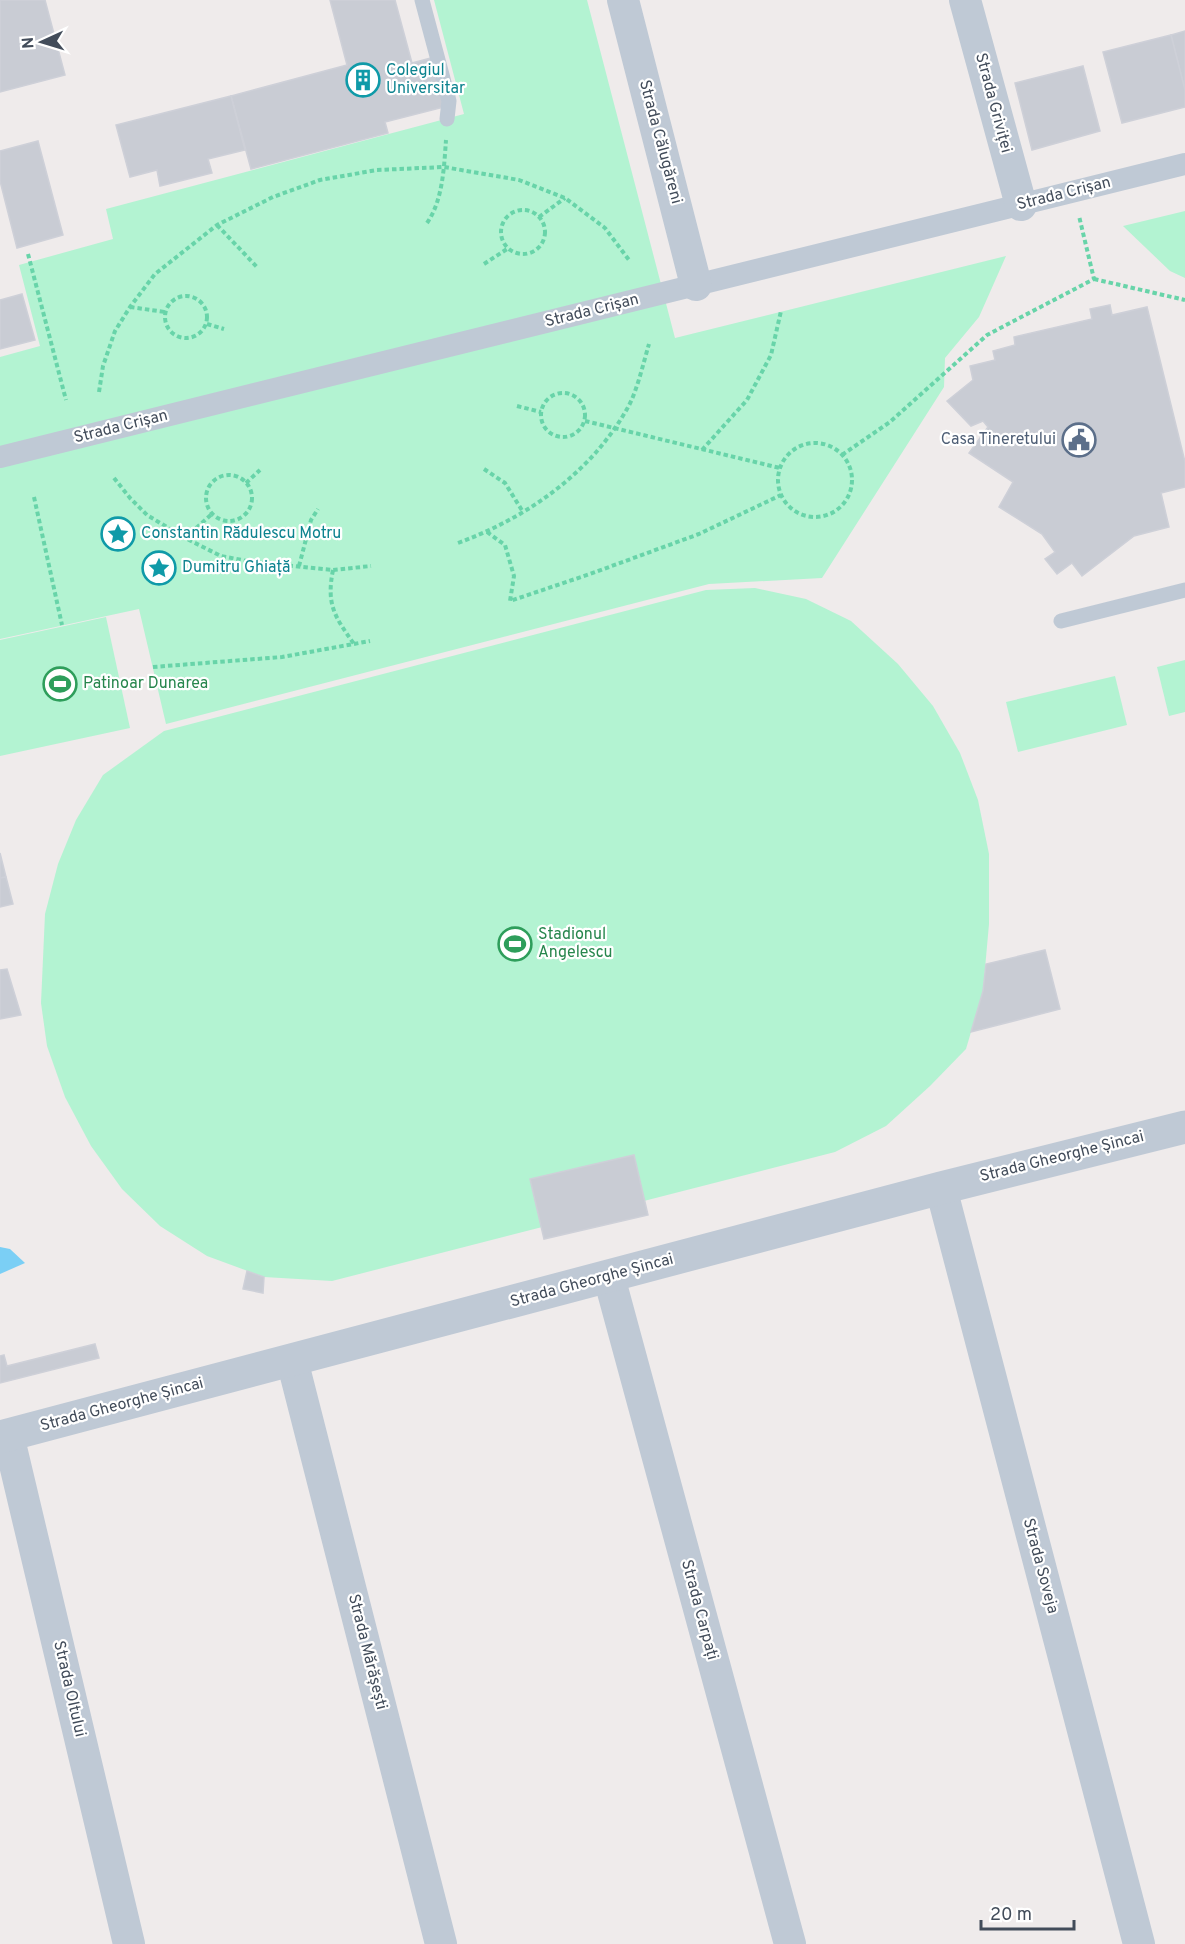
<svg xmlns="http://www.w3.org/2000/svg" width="1185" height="1944" font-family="Overpass,sans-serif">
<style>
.green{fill:#b3f3d2}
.water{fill:#7bcff5}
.building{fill:#c9ccd4;stroke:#ced0d8;stroke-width:1.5}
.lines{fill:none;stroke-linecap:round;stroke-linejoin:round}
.path{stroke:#68d4a9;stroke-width:4;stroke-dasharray:4.5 3;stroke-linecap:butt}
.service{stroke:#bfc9d5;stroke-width:15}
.pedestrian{stroke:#bfc9d5;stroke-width:22}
.minor{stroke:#bfc9d5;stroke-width:32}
.tertiary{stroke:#bfc9d5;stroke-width:33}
.labels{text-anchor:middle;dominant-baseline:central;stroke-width:4.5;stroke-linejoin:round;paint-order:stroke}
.culture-label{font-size:16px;fill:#0d838f;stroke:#fff;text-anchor:start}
.street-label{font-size:16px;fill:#424c5a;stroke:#fff}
.service-label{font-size:16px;fill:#4e5e75;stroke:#fff;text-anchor:end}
.leisure-label{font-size:16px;fill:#27864d;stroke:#fff;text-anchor:start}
</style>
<rect width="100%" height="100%" fill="#efebeb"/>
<g class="green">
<polygon points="434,0 587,0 675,338 1006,256 979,317 945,358 944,387 822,578 709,584 166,724 139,609 0,639 0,357 40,346 19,265 113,239 106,209 464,114"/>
<polygon points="1185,211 1185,278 1170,271 1123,226"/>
<polygon points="755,588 806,599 851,621 898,664 933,706 960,753 978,800 989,854 989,924 983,991 966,1049 930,1086 886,1126 835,1152 332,1281 264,1277 207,1256 160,1226 122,1189 91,1146 65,1097 47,1046 41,1003 45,914 58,864 76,820 103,775 164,731 706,590"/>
<polygon points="106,617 130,728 0,756 0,640"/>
<polygon points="1185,660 1185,712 1169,716 1157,667"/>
<polygon points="1115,676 1127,725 1018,752 1006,702"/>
</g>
<polygon class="water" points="0,1247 10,1249 25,1263 0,1274"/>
<g class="building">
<polygon points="0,0 45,0 65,75 0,92"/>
<polygon points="330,0 395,0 412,63 431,58 444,107 385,122 388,133 251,169 231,96 347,65"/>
<polygon points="1185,31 1185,90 1171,35"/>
<polygon points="1171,35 1185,90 1185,107 1122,123 1103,52"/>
<polygon points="1083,66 1100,131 1032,150 1015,83"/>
<polygon points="231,96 245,150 208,159 212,173 160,186 157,170 130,177 116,125"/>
<polygon points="38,141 63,235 17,248 0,181 0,151"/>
<polygon points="22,294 35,340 0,349 0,300"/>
<polygon points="1110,305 1112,315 1147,307 1185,462 1185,487 1161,493 1169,527 1134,536 1082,576 1072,563 1057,574 1045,559 1055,552 1042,534 999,507 1013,482 969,453 988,427 983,421 971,426 947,401 973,380 970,366 995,360 993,351 1015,345 1014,337 1092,319 1090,309"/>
<polygon points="0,853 6,877 0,878"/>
<polygon points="6,877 13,904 0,907 0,878"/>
<polygon points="1045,950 1060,1009 971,1032 983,991 986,964"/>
<polygon points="7,969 21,1015 0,1019 0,970"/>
<polygon points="634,1155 648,1215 544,1239 530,1179"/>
<polygon points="247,1271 264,1277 263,1293 243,1289"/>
<polygon points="95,1344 99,1358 0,1383 0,1356 4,1355 7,1366"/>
</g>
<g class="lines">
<g class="path">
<circle cx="523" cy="232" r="22"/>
<polyline points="539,217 565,198"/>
<path d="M427,223c16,-23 17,-56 19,-83"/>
<polyline points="217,225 257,267"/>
<polyline points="28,254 66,400"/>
<polyline points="484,264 507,249"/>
<polyline points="1094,279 1185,300"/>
<circle cx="186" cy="317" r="21"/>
<polyline points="130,307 165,312"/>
<polyline points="207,324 224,329"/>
<polyline points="99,392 103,366 115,331 130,307 155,274 217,225 273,197 320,180 377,170 444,167 519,180 565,198 605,228 629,260"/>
<circle cx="563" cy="415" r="22"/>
<polyline points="517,406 541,412"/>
<polyline points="585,421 780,468"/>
<circle cx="815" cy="480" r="37"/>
<polyline points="702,450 747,400 771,355 781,311"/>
<polyline points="842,455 890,422 987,335 1094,279 1079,216"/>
<polyline points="484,469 505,483 523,512"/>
<circle cx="229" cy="498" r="23"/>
<polyline points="114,478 130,498 147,515 185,538 221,556 252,562 333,570 371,566"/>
<polyline points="246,483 260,470"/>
<polyline points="34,497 62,625"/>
<polyline points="487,532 505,545 514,576 510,601 590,574 699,534 781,495"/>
<polyline points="185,538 212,514"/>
<path d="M458,543c68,-25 132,-69 169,-134 10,-17 16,-45 22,-65"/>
<polyline points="299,566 311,520 318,509"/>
<path d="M333,570c-7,35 2,47 21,74"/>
<polyline points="153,667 282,657 370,641"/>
</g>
<g class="service">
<polyline points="422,0 449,101 447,119"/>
<polyline points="1061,621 1185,590"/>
</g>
<polyline class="pedestrian" points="0,457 1185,164"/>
<g class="minor">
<polyline points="623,0 696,285"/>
<polyline points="965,0 1021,205"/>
<polyline points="941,1188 1139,1944"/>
<polyline points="609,1277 790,1944"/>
<polyline points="292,1360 441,1944"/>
<polyline points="8,1435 129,1944"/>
</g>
<polyline class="tertiary" points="0,1437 941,1188 1185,1127"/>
</g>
<defs>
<symbol id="building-ring" viewBox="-11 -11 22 22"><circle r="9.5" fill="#fff" stroke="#0f9aa8" stroke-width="1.5"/><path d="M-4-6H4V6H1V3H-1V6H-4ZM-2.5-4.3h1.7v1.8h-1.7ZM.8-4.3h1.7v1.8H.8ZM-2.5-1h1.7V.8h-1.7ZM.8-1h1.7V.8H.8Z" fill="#0f9aa8"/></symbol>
<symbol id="civic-ring" viewBox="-11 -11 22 22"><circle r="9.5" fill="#fff" stroke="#5c6f8a" stroke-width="1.5"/><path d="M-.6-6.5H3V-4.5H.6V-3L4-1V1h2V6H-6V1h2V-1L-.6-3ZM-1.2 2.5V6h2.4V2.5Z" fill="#5c6f8a"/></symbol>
<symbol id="sight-ring" viewBox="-11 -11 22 22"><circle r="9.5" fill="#fff" stroke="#0f9aa8" stroke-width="1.5"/><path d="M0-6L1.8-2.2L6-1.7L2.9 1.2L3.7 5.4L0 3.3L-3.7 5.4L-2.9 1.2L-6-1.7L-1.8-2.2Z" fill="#0f9aa8"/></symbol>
<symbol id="stadium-ring" viewBox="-11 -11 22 22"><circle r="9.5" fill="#fff" stroke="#2e9e5b" stroke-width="1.5"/><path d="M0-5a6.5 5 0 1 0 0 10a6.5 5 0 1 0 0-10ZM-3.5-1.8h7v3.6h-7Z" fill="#2e9e5b"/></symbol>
</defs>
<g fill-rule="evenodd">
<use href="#building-ring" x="344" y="61" width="38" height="38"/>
<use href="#civic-ring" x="1060" y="421" width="38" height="38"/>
<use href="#sight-ring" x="99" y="515" width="38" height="38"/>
<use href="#sight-ring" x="140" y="549" width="38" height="38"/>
<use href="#stadium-ring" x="41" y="665" width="38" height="38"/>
<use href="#stadium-ring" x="496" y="925" width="38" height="38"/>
</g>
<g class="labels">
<g class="culture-label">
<text x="386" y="71">Colegiul<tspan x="386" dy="18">Universitar</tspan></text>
<text x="141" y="534">Constantin Rădulescu Motru</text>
<text x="182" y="568">Dumitru Ghiață</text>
</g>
<g class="street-label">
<text transform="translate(993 103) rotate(75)">Strada Griviței</text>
<text transform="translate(660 142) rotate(75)">Strada Călugăreni</text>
<text transform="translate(1064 194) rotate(-14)">Strada Crișan</text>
<text transform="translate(592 311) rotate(-14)">Strada Crișan</text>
<text transform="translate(121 427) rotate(-14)">Strada Crișan</text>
<text transform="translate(1062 1157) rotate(-14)">Strada Gheorghe Șincai</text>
<text transform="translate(592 1281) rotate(-15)">Strada Gheorghe Șincai</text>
<text transform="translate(122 1405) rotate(-15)">Strada Gheorghe Șincai</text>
<text transform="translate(1040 1566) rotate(75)">Strada Soveja</text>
<text transform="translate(699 1610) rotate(75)">Strada Carpați</text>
<text transform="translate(367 1652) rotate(76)">Strada Mărășești</text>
<text transform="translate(69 1689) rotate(77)">Strada Oltului</text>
</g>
<g class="service-label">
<text x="1056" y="440">Casa Tineretului</text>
</g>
<g class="leisure-label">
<text x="83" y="684">Patinoar Dunarea</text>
<text x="538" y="935">Stadionul<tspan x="538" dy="18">Angelescu</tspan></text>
</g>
</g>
<g transform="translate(42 42) rotate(266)" stroke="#ffffff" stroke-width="4.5" paint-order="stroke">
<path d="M0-4.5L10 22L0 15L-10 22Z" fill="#424c5a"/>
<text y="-9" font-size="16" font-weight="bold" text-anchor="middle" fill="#424c5a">N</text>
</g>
<path d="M981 1920v9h93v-9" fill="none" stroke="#424c5a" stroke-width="3"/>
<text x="990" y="1920" font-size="18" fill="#424c5a" stroke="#ffffff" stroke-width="4.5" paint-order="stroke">20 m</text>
</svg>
